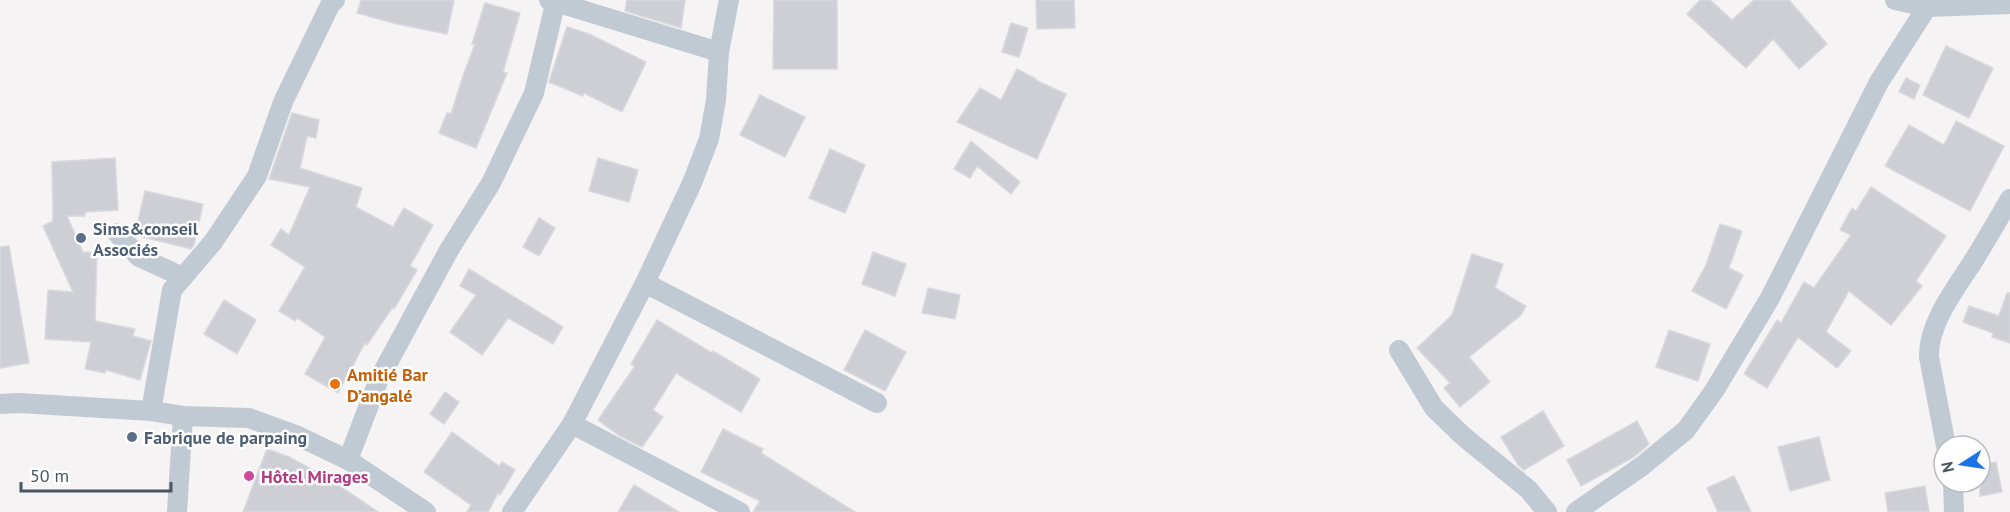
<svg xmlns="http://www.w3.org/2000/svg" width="2010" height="512" font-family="'PT Sans',sans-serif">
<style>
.building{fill:#cdcfd5;stroke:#d7d9de;stroke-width:1.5}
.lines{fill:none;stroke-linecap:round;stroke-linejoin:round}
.minor{stroke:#c1cad2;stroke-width:20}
.service-dot{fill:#5c6f8a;stroke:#fff;stroke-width:2}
.food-dot{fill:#e8710a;stroke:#fff;stroke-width:2}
.hotel-dot{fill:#d1479c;stroke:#fff;stroke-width:2}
.labels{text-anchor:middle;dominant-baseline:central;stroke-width:5;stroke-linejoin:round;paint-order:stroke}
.service-label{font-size:18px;font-weight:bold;fill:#4e5e75;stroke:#fff;text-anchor:start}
.food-label{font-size:18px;font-weight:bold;fill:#c56008;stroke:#fff;text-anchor:start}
.hotel-label{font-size:18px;font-weight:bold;fill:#b23c85;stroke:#fff;text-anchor:start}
</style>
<rect width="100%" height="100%" fill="#f5f3f3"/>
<g class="building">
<polygon points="361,0 454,0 447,34 397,24 357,13"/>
<polygon points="627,0 685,0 681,28 625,11"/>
<polygon points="774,0 837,0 837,69 773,69"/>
<polygon points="1036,0 1074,0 1075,28 1037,29"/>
<polygon points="1700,0 1710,0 1732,20 1754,0 1789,0 1827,44 1799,69 1773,39 1746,68 1687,14"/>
<polygon points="485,3 520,13 503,72 507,73 476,148 439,133 447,113 451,114 463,76 475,44 472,44"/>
<polygon points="1011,23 1028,28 1019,57 1002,52"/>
<polygon points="567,27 589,34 646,62 622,112 584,93 583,96 549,82"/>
<polygon points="1946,46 1993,68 1969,118 1923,95"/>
<polygon points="1017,69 1036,79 1035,80 1066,94 1037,159 957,122 980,88 1001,100"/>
<polygon points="1906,78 1920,85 1914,99 1899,92"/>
<polygon points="760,95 805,117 785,157 740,135"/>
<polygon points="292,113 319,120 316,138 307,136 300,168 362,188 356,207 393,227 404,208 433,225 410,266 417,270 394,309 392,308 367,345 365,343 338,393 305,374 325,337 297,318 295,321 279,311 305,267 271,245 281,229 289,235 310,187 269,179"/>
<polygon points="1956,121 2004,146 1970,211 1885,166 1909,125 1944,145"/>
<polygon points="971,141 1020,182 1011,194 977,166 970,178 954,169"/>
<polygon points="830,149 865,165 845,213 809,198"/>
<polygon points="115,158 118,210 85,212 85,216 67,216 83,252 97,253 95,321 135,329 133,336 151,341 140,380 106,370 105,373 85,369 91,342 45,339 48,290 73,292 43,226 53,221 52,162"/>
<polygon points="598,158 638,170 629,202 589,191"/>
<polygon points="1871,187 1946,236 1916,281 1922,286 1891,325 1849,291 1826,332 1851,351 1837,368 1798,337 1767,388 1744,374 1777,320 1781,323 1804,282 1814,288 1851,235 1840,230 1852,208 1856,211"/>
<polygon points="145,191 203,204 194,245 191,249 135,235"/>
<polygon points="539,218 555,228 539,256 523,247"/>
<polygon points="1720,224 1742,231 1729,268 1743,275 1726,309 1692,291 1706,265"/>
<polygon points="9,246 29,363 0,368 0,247"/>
<polygon points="873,252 906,264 895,296 862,284"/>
<polygon points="1472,254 1503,264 1495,288 1526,306 1521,315 1469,357 1490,382 1460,407 1444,388 1450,383 1417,348 1452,315"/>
<polygon points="469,269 563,327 553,344 508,318 482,355 450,332 476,295 460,286"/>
<polygon points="928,288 960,295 955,319 922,313"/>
<polygon points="2007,293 2010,293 2010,343 1992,337 1993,333 1963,322 1969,306 1999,316"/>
<polygon points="224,300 256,320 237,354 204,334"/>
<polygon points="657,320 712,353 713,351 760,379 741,412 676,373 653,410 663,417 642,447 620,436 598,420 635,366 631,364"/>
<polygon points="865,330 906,352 885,391 844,370"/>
<polygon points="1669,330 1710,344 1698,381 1656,367"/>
<polygon points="445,392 459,402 444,424 430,414"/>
<polygon points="1543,411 1564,446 1524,470 1518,465 1501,437"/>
<polygon points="1637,421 1649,444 1634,457 1581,486 1567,460"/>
<polygon points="723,429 763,449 761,453 855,512 753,512 760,501 701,472"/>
<polygon points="452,432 499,466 502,462 515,470 500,495 498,493 488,512 467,512 471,505 424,472"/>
<polygon points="1819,437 1830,480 1790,491 1778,447"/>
<polygon points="267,449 289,457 328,478 378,512 243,512"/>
<polygon points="1996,462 2002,492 1980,496 1980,465"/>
<polygon points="1734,476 1751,512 1718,512 1707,488"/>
<polygon points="634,485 679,512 618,512"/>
<polygon points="1925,486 1929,512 1888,512 1885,493"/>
</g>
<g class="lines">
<g class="minor">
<polyline points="549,0 719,52"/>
<polyline points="1895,0 1927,7 2010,4"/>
<polyline points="117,233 139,257 183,277"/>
<polyline points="645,283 877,403"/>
<polyline points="1399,350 1434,408 1463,436 1529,490 1547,512"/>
<polyline points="0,404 19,403 151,411 183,416 249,418 298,436 348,460 426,512"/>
<polyline points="151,411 172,290 213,242 257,176 283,102 330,5 335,0"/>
<polyline points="572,424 740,512"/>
<path d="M1946,446l-17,-89c-1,-34 27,-69 45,-97 12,-20 24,-40 36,-61"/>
<polyline points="348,460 379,379 449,250 491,183 534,93 556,0"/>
<polyline points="1953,482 1954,512"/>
<polyline points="177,512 183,416"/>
<polyline points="512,512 572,424 645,283 692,183 709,139 716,100 719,52 729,0"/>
<polyline points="1576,512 1642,466 1686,430 1714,391 1770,298 1879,82 1927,7"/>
</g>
</g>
<g class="service-dot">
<circle cx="81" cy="238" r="6"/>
<circle cx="132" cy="437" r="6"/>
</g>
<circle class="food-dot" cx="335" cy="384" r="6"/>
<circle class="hotel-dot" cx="249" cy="476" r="6"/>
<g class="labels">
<g class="service-label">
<text x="93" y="228">Sims&amp;conseil<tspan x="93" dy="21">Associés</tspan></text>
<text x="144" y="437">Fabrique de parpaing</text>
</g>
<g class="food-label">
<text x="347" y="374">Amitié Bar<tspan x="347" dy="21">D’angalé</tspan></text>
</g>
<g class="hotel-label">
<text x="261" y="476">Hôtel Mirages</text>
</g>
</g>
<g transform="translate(1962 464) rotate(258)"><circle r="28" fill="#ffffff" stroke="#b7bbc0" stroke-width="1.5"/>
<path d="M0-4.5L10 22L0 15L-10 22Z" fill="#1a73e8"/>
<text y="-9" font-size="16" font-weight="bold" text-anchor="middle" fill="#4a5661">N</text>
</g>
<path d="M21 482v9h150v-9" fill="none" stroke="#4a5661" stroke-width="3"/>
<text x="30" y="482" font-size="18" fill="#4a5661" stroke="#ffffff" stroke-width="4.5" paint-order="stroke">50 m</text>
</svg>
